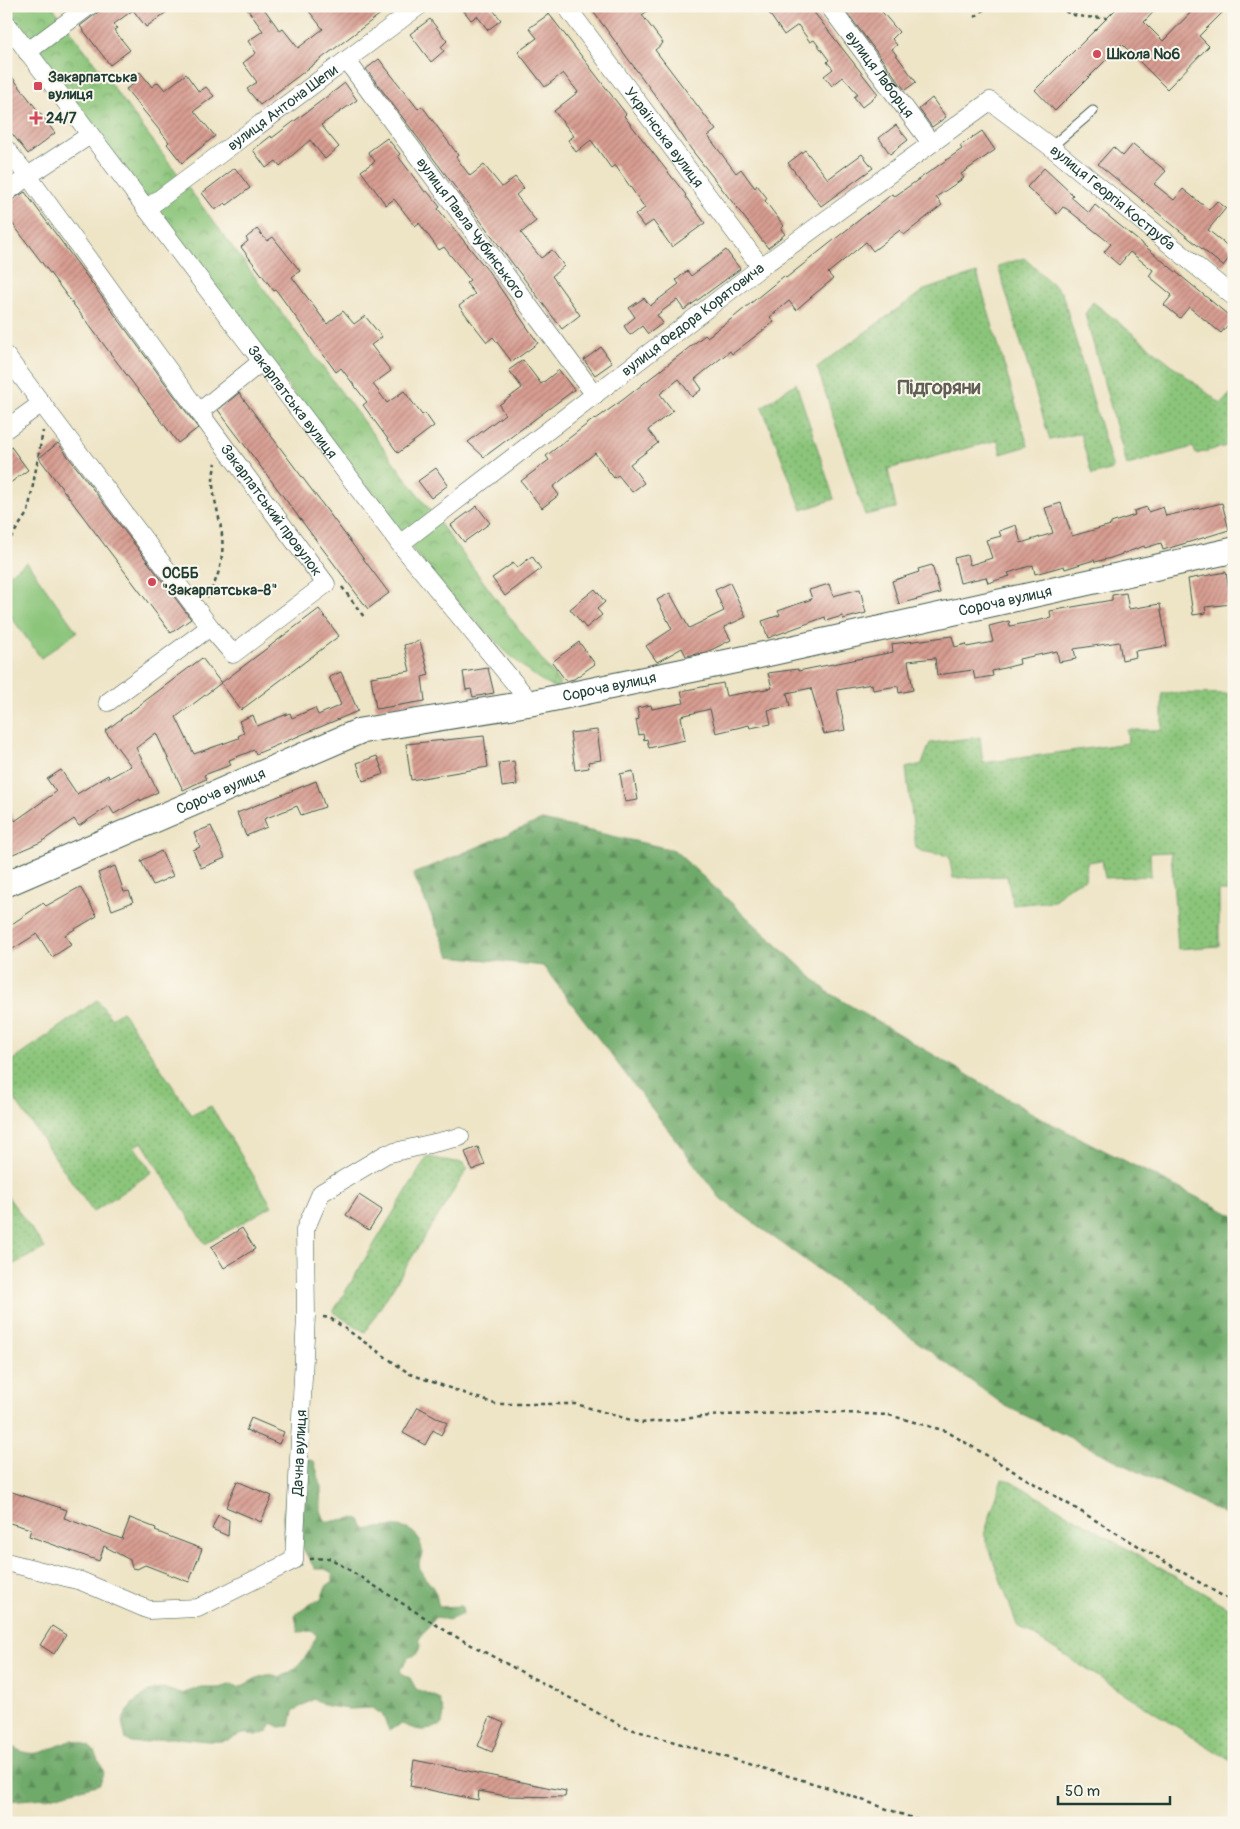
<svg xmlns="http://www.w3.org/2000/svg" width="1240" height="1829" font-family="Pangolin,sans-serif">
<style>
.grass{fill:url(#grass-dots);stroke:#558157}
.forest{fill:url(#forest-firs);stroke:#48744f}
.park{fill:url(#park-crowns);stroke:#558157}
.pitch{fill:#8bc57a;stroke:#558157}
.building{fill:url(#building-hatch)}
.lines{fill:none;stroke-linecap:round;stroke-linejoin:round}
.service-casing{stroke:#3e564a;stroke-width:11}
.minor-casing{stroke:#3e564a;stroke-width:19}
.secondary-casing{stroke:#3e564a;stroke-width:27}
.path{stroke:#3e564a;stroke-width:2.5;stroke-dasharray:4 4;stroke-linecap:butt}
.service{stroke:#fff;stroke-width:9}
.minor{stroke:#fff;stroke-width:18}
.secondary{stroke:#fff;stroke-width:25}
.poi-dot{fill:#d1495b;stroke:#fbf7ec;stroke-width:2}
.labels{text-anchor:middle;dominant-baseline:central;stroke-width:4;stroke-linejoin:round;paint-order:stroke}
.poi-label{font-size:15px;font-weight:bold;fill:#1f3d34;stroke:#fbf7ec;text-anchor:start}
.street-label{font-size:15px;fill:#1f3d34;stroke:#fbf7ec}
.district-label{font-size:20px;font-weight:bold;fill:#605f55;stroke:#fbf7ec}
</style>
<defs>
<pattern id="grass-dots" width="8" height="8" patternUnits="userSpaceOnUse" patternTransform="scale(1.25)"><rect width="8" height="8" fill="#8bc57a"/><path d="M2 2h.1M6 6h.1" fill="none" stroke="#71a165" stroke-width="1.8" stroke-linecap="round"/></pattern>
<pattern id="forest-firs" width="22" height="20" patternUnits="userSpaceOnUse" patternTransform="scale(1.25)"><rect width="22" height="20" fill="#70aa6a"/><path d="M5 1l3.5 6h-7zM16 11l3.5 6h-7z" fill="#5b8c58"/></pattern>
<pattern id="park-crowns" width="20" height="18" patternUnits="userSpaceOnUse" patternTransform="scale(1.25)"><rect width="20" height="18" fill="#8bc57a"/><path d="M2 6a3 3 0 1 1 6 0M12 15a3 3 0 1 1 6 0" fill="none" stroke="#71a165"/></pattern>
<pattern id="building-hatch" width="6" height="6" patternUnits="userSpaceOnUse" patternTransform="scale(1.25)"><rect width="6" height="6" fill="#d89d92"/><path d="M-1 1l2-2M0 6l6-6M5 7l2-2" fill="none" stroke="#af8178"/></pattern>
</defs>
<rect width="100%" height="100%" fill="#fbf7ec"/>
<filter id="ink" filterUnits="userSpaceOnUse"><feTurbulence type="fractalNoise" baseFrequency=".02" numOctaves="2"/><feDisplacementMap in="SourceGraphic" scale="10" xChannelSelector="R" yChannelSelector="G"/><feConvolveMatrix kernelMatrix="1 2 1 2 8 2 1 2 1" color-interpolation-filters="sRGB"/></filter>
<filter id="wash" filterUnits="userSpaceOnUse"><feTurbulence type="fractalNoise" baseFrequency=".0096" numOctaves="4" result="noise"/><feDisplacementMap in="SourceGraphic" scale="20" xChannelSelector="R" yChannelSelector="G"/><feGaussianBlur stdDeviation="1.12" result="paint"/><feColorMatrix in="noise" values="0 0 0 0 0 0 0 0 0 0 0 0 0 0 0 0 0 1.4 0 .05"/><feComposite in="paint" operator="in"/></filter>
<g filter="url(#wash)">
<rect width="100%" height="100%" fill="#eee4c6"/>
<g class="grass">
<polygon points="1024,258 1062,293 1113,469 1092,475 1080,433 1050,440 998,266"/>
<polygon points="977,273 1028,446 1001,454 998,440 888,469 896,508 865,515 817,367 924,290"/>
<polygon points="1093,302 1221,404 1234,390 1234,444 1196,454 1193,447 1127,465 1085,314"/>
<polygon points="796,383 834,499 802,510 762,407"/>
<polygon points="1162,693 1234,694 1234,891 1219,891 1219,946 1178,949 1171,852 1150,853 1151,876 1105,878 1102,860 1087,862 1085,879 1068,887 1054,901 1013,905 1007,876 953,878 949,856 921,851 916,848 906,768 922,764 930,743 980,737 983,763 1128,743 1127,730 1162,730"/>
<polygon points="97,1000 111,1018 122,1011 192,1115 211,1106 272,1206 205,1244 142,1142 134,1146 152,1172 93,1212 6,1087 6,1065"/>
<polygon points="427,1157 463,1163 468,1168 365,1332 333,1312"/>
<polygon points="6,1194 45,1248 6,1268"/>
<polygon points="1002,1479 1011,1481 1234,1611 1234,1763 1017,1625 984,1535"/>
</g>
<g class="forest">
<polygon points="542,820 674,850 829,993 1044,1120 1234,1216 1234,1519 1004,1405 721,1199 543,966 450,956 413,874"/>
<path d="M304,1459l10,2 7,24v29l6,8 25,-4 8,1 5,11c22,-3 52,-11 57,20 1,5 -3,10 -3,15 1,10 10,16 14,23 4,5 4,13 6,19l23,-1 1,8 -14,6 -14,-3 -16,22 2,6 -5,10 -7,2 -9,13 3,5 7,3 6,11 23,9 5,15 -2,11c-16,9 -24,7 -40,0l-13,6 -7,-16 -10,-6 -23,1 -22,-3 -13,-7 -21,12 -3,15 -10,1 -8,-4 -5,9 -11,4c-14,-6 -17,1 -29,4 -14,4 -43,-3 -59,-2 -16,1 -27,9 -42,2l-4,-19 10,-17 15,-11 16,-5 18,6 18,-6h21l12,-4 6,4c13,-6 27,-18 41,-11 20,-6 30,-23 38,-42l-6,-4 -13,1 -3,-17 20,-14 6,-1 5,-14 7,-4v-9l-8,-4h-10l-13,-22 -17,-7 -2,-23 7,-41 -2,-8 3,-5z"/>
<path d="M73,1740c23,6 23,13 31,33l-4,11 -54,14 -40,3v-59c27,22 40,7 67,-2z"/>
</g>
<path class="park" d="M6,6h46l508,678 -4,4c-38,-15 -89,-79 -121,-109l-429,-563z"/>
<polygon class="pitch" points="27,562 77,632 41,658 6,610 6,576"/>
<g id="blocks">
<g class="building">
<polygon points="106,6 175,6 146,27 133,10 114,24 117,28 114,30 130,50 110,65 80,26"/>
<polygon points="245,6 262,6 280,31 283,29 298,48 323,29 305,6 391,6 260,105 247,89 257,82 243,63 256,53 248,41 263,31"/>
<polygon points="460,6 490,6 501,20 488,30 477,16 471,20"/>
<polygon points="589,6 654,6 642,15 663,43 655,50 716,130 708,136 736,173 741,169 755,188 757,185 767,198 765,201 784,226 781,229 785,234 768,248 691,149 660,102"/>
<polygon points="764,6 809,6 878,94 862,107 854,97 858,94 843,77 832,86 824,76 833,69 827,62 829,60 814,40 810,42 798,25 784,35"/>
<polygon points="842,6 877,6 899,32 892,39 897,45 892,49 916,82 905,90"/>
<polygon points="1119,6 1159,6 1144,22 1163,41 1197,6 1229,6 1199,36 1209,46 1167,89 1122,44 1055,111 1035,90"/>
<polygon points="549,14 626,114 624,116 686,195 685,196 705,223 672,247 653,221 644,227 635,215 645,208 615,165 611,168 591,140 576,152 568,140 574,136 554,111 578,92 563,73 545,87 518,52 537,38 529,28"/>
<polygon points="430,19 447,41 441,47 444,51 431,62 410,34"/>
<polygon points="379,59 418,109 422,106 458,155 456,157 470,176 484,165 502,187 515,177 524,188 516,195 536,221 521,233 541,258 552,250 564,266 552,276 580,315 562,329 366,69"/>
<polygon points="6,69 55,133 28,154 6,126"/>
<polygon points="140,72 152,87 158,82 165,90 186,74 199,92 206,87 214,96 194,111 215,136 182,163 167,144 169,142 126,89 134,84 130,79"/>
<polygon points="345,83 357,100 321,125 339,147 325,159 310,140 280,166 276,161 266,168 253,150 271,136 272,138"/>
<polygon points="932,98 946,117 932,127 919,109"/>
<polygon points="896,125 908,140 890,154 879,138"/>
<polygon points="982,131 995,150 961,174 964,178 936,197 942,205 904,235 900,230 873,251 866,242 828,273 833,279 805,302 796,310 789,301 770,317 774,322 732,354 730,351 695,379 702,389 692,397 679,379 660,394 673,411 648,430 658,443 630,464 644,483 632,492 618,475 614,478 595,453 553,487 559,495 542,508 521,481 549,460 546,456 595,418 596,419 624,399 705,335 707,337 734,317 784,276 786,278 892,194 895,196 962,149 960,146"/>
<polygon points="387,138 400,154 398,156 425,192 427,191 440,207 438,209 489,272 538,343 512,362 493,337 487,342 459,306 475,294 466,283 470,280 444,247 439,250 419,223 415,226 394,199 386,205 361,171 375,161 368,152"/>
<polygon points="1133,144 1166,171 1154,184 1174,200 1183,189 1209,210 1217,201 1226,208 1208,230 1234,251 1223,266 1098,164 1113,147 1123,156"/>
<polygon points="805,150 828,179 862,154 873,168 821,206 788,163"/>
<polygon points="235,168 250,188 227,205 225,203 215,210 202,193"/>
<polygon points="1044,168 1073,195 1071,197 1089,213 1095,205 1233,319 1221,333 1189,307 1180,318 1164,305 1172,295 1149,276 1153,270 1130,252 1119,265 1104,252 1111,244 1067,209 1063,207 1057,214 1027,187"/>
<polygon points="25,192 198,428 178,443 6,215 6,203"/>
<polygon points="257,229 267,241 273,237 300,271 292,277 327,324 343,311 354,324 365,316 382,337 371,345 391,371 373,384 387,403 404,391 422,415 425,413 434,426 398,453 363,405 367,402 341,368 336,372 276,290 274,291 241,247 248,241 246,238"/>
<polygon points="726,250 740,269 684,310 677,300 657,315 663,323 648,334 642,326 630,335 624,326 635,317 629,308 644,298 650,306 679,284 676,280 687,271 691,276"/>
<polygon points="601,347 612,363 595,375 584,360"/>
<polygon points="523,360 541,384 559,370 574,390 484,457 468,442 505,414 499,405 522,388 509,370"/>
<polygon points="239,393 389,593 368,609 218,410"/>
<polygon points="6,440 28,470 6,486"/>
<polygon points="58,443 191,619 171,633 39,458"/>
<polygon points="436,468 448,485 431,498 418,481"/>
<polygon points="1061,503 1072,536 1111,525 1111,523 1135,515 1134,511 1147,507 1148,512 1163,507 1166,516 1222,503 1229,530 1163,550 1161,543 1145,548 1144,546 1111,558 1095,562 1094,560 1065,569 1064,566 1035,574 1033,565 1008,573 1010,576 988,583 986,577 960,583 954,558 967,555 970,565 992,558 986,540 1001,536 999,531 1016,525 1021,543 1053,533 1045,508"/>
<polygon points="477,506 490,523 464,542 451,525"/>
<polygon points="532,556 541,569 505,596 492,578 513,563 517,568"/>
<polygon points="932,565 940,593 899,604 892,581 919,572 918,569"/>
<polygon points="1226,572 1231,604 1205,607 1206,613 1193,615 1188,579"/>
<polygon points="730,583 746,617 724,627 731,640 707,652 686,656 682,648 657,662 646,646 672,629 657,600 670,593 689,628 724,611 715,590"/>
<polygon points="829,584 833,596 860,589 866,613 843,619 842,616 826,621 825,617 768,638 762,621 780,615 778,611 812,599 809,590"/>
<polygon points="595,589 605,602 597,609 602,615 586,628 570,609"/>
<polygon points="1126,593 1129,609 1160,604 1167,646 1135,651 1136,657 1122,660 1119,642 1074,649 1076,659 1059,662 1057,651 1019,659 1020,664 992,671 993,676 975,679 973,670 937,675 935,658 908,661 913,690 899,693 898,686 873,690 872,684 837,690 845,730 824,734 811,688 787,693 790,706 768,710 771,724 750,728 749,725 716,733 710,709 681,716 685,740 649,748 647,739 644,740 643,734 639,735 636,720 639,719 637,708 651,705 652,709 684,703 681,691 723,683 726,696 772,688 768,673 798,669 798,671 893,652 892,644 952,636 955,647 966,644 967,647 993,642 989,626 1009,621 1010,626 1051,618 1050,611 1112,600 1112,595"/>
<polygon points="319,609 339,636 241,710 221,683"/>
<polygon points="420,641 429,675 422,677 425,701 376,709 371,677 410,671 404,645"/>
<polygon points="579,642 595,664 574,679 566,681 552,662"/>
<polygon points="202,658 221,683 176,717 194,754 239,738 238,736 244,733 239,721 253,715 257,726 290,713 292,718 315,708 318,715 341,705 329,677 341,672 358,711 256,754 254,750 229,760 231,765 204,775 206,779 183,790 156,733 136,748 158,792 140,801 140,799 114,814 109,806 79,826 74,819 41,842 6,857 6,803 15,821 56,792 47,779 61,770 77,794 108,775 109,778 131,766 105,731"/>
<polygon points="488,668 494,693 473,697 471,689 466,690 463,672"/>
<polygon points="597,730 601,760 588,762 589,768 575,770 570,733"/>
<polygon points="484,736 488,767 411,780 406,744"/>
<polygon points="377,756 384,774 363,781 357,763"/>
<polygon points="514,761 517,785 502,787 499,763"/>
<polygon points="633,771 638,800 625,802 620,774"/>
<polygon points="316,781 325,807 301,815 297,806 264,819 267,827 246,836 237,813"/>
<polygon points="211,826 225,858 201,868 193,850 200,847 194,833"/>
<polygon points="161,851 173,876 153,885 141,861"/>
<polygon points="115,866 124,892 129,891 133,902 112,910 98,873"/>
<polygon points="80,887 97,916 65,935 71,945 52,957 37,934 6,953 6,928 43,903 46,906"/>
<polygon points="478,1147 485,1165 472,1170 465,1152"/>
<polygon points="359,1195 382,1210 369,1230 346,1215"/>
<polygon points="242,1228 255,1249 224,1268 211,1247"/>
<polygon points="418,1407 447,1423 441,1435 433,1430 425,1445 403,1433"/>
<polygon points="251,1418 284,1432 279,1444 246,1430"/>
<polygon points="237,1481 272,1496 261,1522 226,1507"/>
<polygon points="6,1490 67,1510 64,1518 122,1539 130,1518 156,1528 155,1531 202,1549 189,1582 145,1565 137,1569 132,1568 130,1560 104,1546 99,1561 29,1536 31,1529 6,1522"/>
<polygon points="218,1515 229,1520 228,1536 212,1529"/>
<polygon points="52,1626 66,1635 54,1654 40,1645"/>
<polygon points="490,1717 504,1723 492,1752 478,1746"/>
<polygon points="414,1760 566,1791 565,1797 506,1796 479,1791 478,1800 410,1786"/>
</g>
</g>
</g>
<g filter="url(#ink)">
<use href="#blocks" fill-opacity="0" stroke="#3e564a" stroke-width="1"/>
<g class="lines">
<defs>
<polyline id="service" points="1051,147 1093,111"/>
<g id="minor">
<path id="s1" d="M566,6l195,261"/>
<path id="s2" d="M829,6l102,137"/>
<path id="s3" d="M6,23l394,521 131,159"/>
<polyline points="27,52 89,6"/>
<path id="s4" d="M347,61l248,334"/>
<polyline points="6,149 28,176 90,135"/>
<polyline points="6,193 28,176 199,412 261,362"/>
<path id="s5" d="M146,209l273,-203"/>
<polyline points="6,356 210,627 108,702"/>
<path id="s6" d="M199,412l127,172 -93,70 -23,-27"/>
<polyline points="6,429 42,403"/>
<path id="s7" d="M400,544l361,-277 229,-166 61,46 183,150"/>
<path id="s8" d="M6,1562l75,19 68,29 49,-2 96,-48 12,-244 -1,-86 16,-37 65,-39 74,-17"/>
</g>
<g id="secondary">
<path id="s9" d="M6,884l354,-153 171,-28 226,-47 477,-106"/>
</g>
</defs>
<use href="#service" class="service-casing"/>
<use href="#minor" class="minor-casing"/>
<use href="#secondary" class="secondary-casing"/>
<g class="path">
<path d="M1059,6c12,13 31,11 48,12"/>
<polyline points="975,17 988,6"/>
<polyline points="6,545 28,512 43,431"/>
<polyline points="342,587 364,617"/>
<path d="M207,597c14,-22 19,-47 13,-74 -4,-21 -11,-38 -4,-60"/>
<polyline points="323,1317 330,1318 410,1374 495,1404 576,1404 641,1423 721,1415 823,1412 889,1415 946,1431 1234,1603"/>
<polyline points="310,1559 330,1558 451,1634 624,1727 829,1788 926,1823"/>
</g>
<use href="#service" class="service"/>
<use href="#minor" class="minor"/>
<use href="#secondary" class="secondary"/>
</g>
</g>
<g class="poi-dot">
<circle cx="1097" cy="54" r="5"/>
<rect x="33" y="81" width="10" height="10" rx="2.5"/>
<path d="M33.5 110.5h5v5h5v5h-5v5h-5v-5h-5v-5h5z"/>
<circle cx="152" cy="582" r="5"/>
</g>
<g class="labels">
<g class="poi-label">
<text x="1107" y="54">Школа №6</text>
<text x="48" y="77">Закарпатська<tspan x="48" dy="17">вулиця</tspan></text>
<text x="46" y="118">24/7</text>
<text x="162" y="573">ОСББ<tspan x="162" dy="17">"Закарпатська-8"</tspan></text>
</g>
<g class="street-label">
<text stroke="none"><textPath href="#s2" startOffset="85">вулиця Лаборця</textPath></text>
<text stroke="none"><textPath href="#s5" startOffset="170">вулиця Антона Шепи</textPath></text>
<text stroke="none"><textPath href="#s1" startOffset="164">Українська вулиця</textPath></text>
<text stroke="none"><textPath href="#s7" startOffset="894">вулиця Георгія Коструба</textPath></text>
<text stroke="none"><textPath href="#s4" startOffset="208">вулиця Павла Чубинського</textPath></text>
<text stroke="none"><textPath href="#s7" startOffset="369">вулиця Федора Корятовича</textPath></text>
<text stroke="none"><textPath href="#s3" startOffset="475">Закарпатська вулиця</textPath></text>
<text stroke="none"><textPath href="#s6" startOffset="122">Закарпатський провулок</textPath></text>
<text stroke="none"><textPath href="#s9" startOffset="1044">Сороча вулиця</textPath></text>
<text stroke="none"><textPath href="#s9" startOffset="639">Сороча вулиця</textPath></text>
<text stroke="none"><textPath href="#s9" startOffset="234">Сороча вулиця</textPath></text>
<text stroke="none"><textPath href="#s8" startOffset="415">Дачна вулиця</textPath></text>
</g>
<g class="district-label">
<text x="939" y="387">Підгоряни</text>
</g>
</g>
<rect width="1240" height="1829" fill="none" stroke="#fbf7ec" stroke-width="25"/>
<path d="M1058 1796v8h112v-8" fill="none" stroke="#1f3d34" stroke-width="2.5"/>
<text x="1065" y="1796" font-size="15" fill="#1f3d34" stroke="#fbf7ec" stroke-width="4" paint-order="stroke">50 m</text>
</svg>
